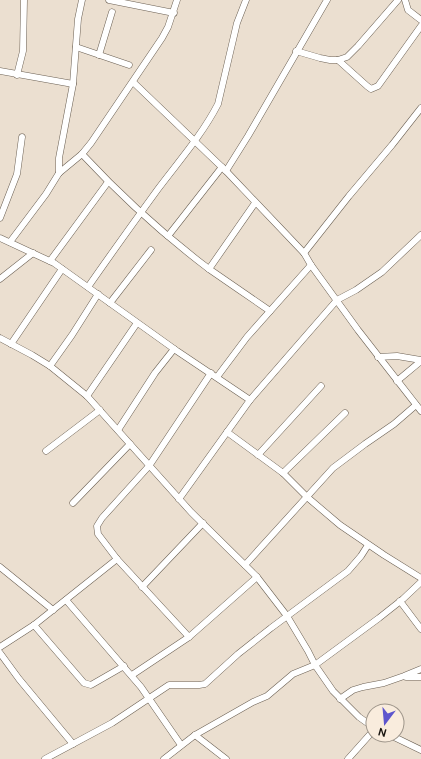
<svg xmlns="http://www.w3.org/2000/svg" width="421" height="759" font-family="'DM Sans',sans-serif">
<style>
.lines{fill:none;stroke-linecap:round;stroke-linejoin:round}
.minor-casing{stroke:#6c6154;stroke-width:7}
.minor{stroke:#fff;stroke-width:6}
</style>
<rect width="100%" height="100%" fill="#ebdfd0"/>
<g class="lines">
<defs>
<g id="minor">
<polyline points="109,0 174,13"/>
<polyline points="405,0 408,10 421,20"/>
<polyline points="76,47 129,65"/>
<polyline points="296,51 320,58 330,60 338,60 347,57 358,46 398,0"/>
<polyline points="99,55 112,12"/>
<polyline points="338,60 367,86 371,89 378,86 421,26"/>
<polyline points="0,71 73,84"/>
<polyline points="17,75 23,51 24,0"/>
<polyline points="133,82 226,171 304,253 311,265 358,330 421,411"/>
<path d="M82,154c39,42 82,81 127,115 20,14 41,28 61,42"/>
<polyline points="226,171 248,136 327,0"/>
<polyline points="59,173 59,158 73,84 78,19 82,0"/>
<polyline points="0,218 17,174 22,137"/>
<polyline points="168,236 222,167"/>
<polyline points="0,238 54,263 177,351 250,400"/>
<polyline points="10,242 46,194 59,173 82,154 91,143 162,38 168,27 177,0"/>
<polyline points="304,253 349,196 392,145 421,108"/>
<polyline points="50,261 108,182"/>
<polyline points="209,269 255,203"/>
<polyline points="0,279 33,253"/>
<path d="M88,287c23,-33 46,-65 70,-98 21,-28 44,-54 60,-85l19,-81 9,-23"/>
<polyline points="110,303 151,250"/>
<polyline points="0,338 32,355 50,366 87,396 191,512 257,577 287,616 308,651 315,665 333,691 359,717 373,727"/>
<polyline points="11,344 62,269"/>
<polyline points="378,357 397,356 421,360"/>
<polyline points="50,366 72,335 98,294"/>
<polyline points="217,377 247,337 311,265"/>
<polyline points="397,381 421,361"/>
<polyline points="87,396 137,323"/>
<polyline points="118,430 155,373 174,349"/>
<polyline points="227,432 283,473 307,497 340,525 384,555 421,578"/>
<polyline points="46,451 100,410"/>
<polyline points="258,455 321,386"/>
<polyline points="283,473 345,413"/>
<polyline points="179,499 250,400 337,300 356,290 382,272 421,235"/>
<polyline points="73,503 130,444"/>
<polyline points="245,565 333,468 365,444 394,424 416,405"/>
<polyline points="0,567 53,610"/>
<polyline points="142,587 203,523"/>
<polyline points="66,600 141,687 181,745"/>
<polyline points="400,601 421,629"/>
<polyline points="34,625 84,683 91,685 124,666"/>
<polyline points="189,637 117,559 98,534 97,526 102,518 149,466 211,373"/>
<polyline points="0,647 34,625 117,559"/>
<polyline points="0,653 19,679 73,744"/>
<polyline points="132,675 189,637 257,577"/>
<polyline points="406,677 421,677"/>
<polyline points="340,699 353,690 363,687 384,683 404,676 421,669"/>
<polyline points="195,735 226,759"/>
<polyline points="390,735 421,750"/>
<polyline points="45,759 112,723 169,685 199,685 205,684 238,654 271,628 348,571 361,556 368,545"/>
<polyline points="164,759 195,735 253,702 267,696 293,674 315,665 379,618 403,599 421,582"/>
<polyline points="348,759 373,731"/>
</g>
</defs>
<use href="#minor" class="minor-casing"/>
<use href="#minor" class="minor"/>
</g>
<g transform="translate(385 723) rotate(196)"><circle r="19" fill="#f9ecdd" stroke="#9f968b"/>
<path d="M0-3L7 15L0 10L-7 15Z" fill="#5d55cd"/>
<text y="-6" font-size="11" font-weight="bold" text-anchor="middle" fill="#18140f">N</text>
</g>
</svg>
